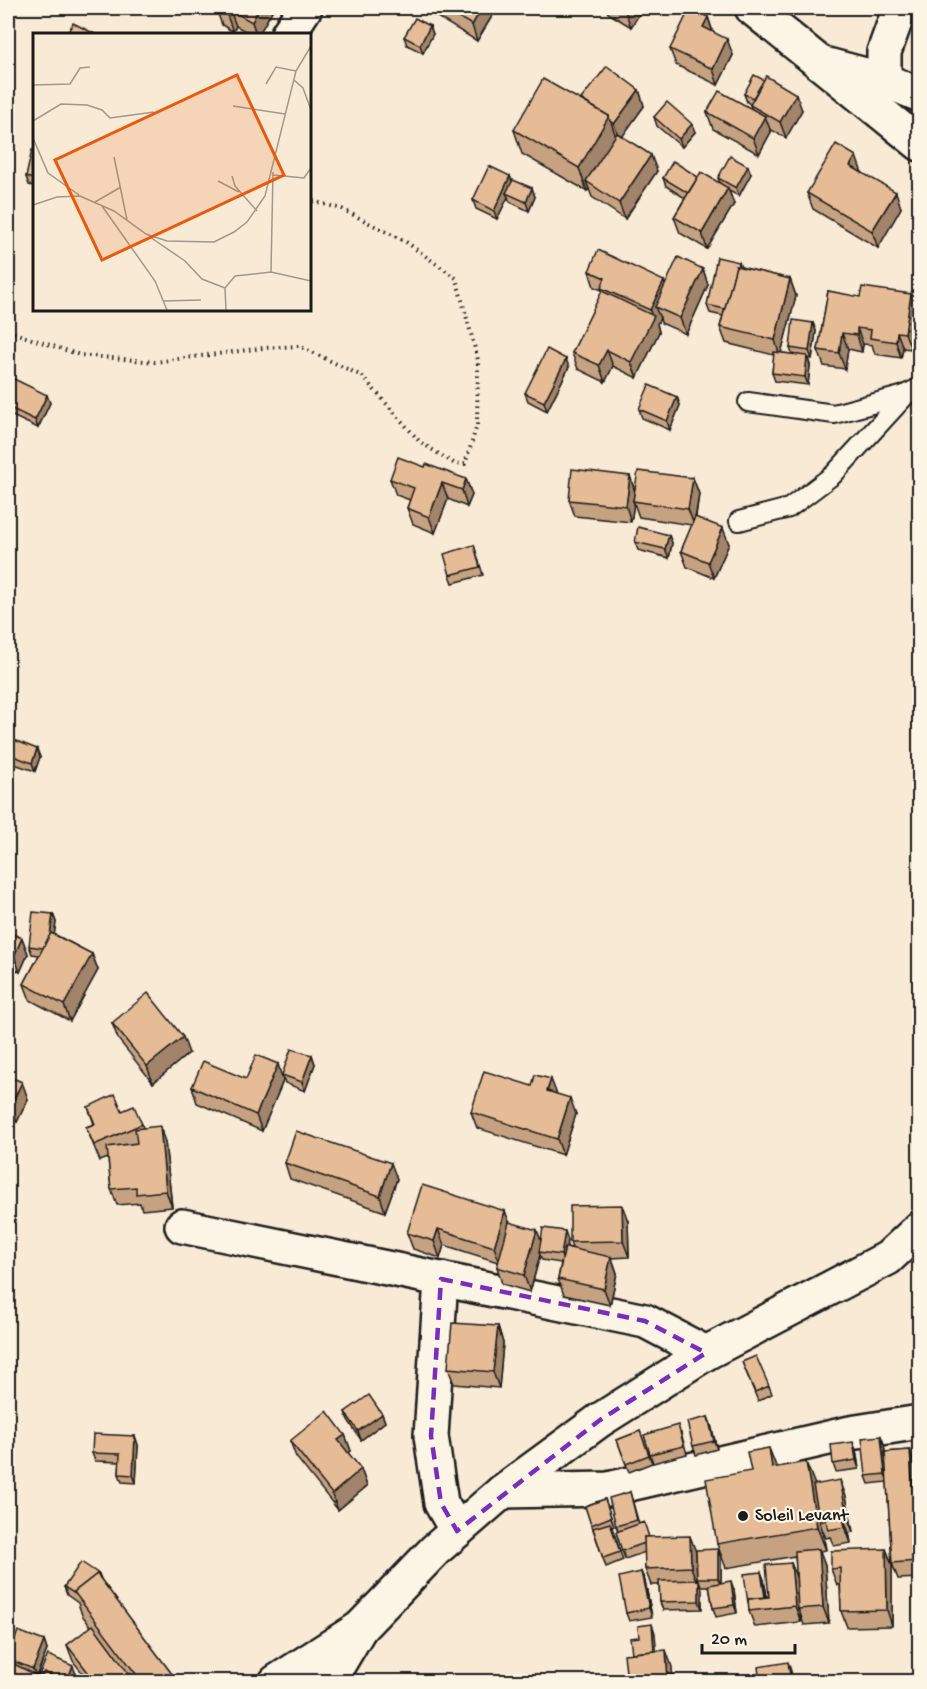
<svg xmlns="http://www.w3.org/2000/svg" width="927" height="1689" font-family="'Gochi Hand',sans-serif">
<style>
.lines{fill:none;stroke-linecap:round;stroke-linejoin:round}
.service-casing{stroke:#1c1c1c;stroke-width:22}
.minor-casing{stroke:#1c1c1c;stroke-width:38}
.secondary-casing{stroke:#1c1c1c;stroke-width:38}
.path{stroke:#1c1c1c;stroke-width:4;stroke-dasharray:1.5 4.5;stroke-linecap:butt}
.service{stroke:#fcf5e5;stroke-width:18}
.minor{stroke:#fcf5e5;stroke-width:33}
.secondary{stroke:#fcf5e5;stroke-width:33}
.wall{fill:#c6a281;stroke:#1c1c1c;stroke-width:1.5}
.shaded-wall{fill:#a18469;stroke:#1c1c1c;stroke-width:1.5}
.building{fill:#e6bc96;stroke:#1c1c1c;stroke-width:1.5}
.marked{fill:none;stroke:#7b2cbf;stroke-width:4.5;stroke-dasharray:12 8;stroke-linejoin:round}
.poi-dot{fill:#1c1c1c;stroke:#fcf5e5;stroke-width:2}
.labels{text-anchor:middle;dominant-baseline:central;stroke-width:4.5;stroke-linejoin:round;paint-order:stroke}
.poi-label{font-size:18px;fill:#1c1c1c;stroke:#fcf5e5;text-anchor:start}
.inset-road{fill:none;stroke:#a0988b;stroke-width:1.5}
.view{fill:#e8590c;fill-opacity:0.15;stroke:#e8590c;stroke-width:3}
.inset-edge{fill:none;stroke:#1c1c1c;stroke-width:3}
</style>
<rect width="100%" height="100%" fill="#f8ead5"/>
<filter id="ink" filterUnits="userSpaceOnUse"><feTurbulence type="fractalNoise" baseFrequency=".0167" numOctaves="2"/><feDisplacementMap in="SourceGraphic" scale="12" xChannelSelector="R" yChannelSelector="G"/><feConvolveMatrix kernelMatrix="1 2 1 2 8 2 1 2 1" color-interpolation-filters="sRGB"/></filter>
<g filter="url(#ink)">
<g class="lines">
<defs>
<g id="service">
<polyline points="748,402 834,414 905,395 920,387"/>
<polyline points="739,521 789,508 833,475 908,393"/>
</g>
<g id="minor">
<polyline points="288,34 305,8"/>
<polyline points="820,63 884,80 920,95"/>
<polyline points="884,80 884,52 900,8"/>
<polyline points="182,1226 645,1321 706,1353"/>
<polyline points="441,1279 431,1436 441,1503 457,1531"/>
<polyline points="503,1491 608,1489 850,1433 920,1422"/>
<polyline points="276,1682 360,1628"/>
</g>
<g id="secondary">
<polyline points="752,8 920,144"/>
<polyline points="328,1682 360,1628 435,1550 503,1491 600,1420 706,1353 888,1258 920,1228"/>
</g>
</defs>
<use href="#service" class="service-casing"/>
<use href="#minor" class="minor-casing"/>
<use href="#secondary" class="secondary-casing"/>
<polyline class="path" points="8,331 80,355 155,362 263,348 299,346 362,376 420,442 455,464 465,464 477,425 478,360 456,278 406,242 342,209 309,200"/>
<use href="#service" class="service"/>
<use href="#minor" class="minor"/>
<use href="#secondary" class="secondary"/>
</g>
<g class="wall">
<polygon points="217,8 273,8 273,9 259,34 251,34 236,26 233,32 222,25 216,9"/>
<polygon points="430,8 497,8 477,41 432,14"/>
<polygon points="606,8 643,8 631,27 608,13"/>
<polygon points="708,17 713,32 733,55 718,85 676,65 670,49"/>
<polygon points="430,26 433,34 423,53 407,45 404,37"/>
<polygon points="639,90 644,106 622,136 657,171 625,219 592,197 589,189 587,191 522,154 514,130 582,101 581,99"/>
<polygon points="744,94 802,110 786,138 770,129 771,132 759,154 713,129 707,112 751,108 750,104 747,102"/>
<polygon points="654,117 695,132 682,147 657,126"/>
<polygon points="34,150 34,186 29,185 26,177"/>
<polygon points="862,172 901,208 878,248 813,209 807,193"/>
<polygon points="751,174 739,196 729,191 734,204 707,249 680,233 674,217 685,198 666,186 663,178 698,177 720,183 718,178"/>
<polygon points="510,176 512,181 532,188 535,197 529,211 510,202 508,197 497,219 476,209 473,200"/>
<polygon points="739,262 741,267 790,279 796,296 781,353 792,354 790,348 813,323 816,331 812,359 808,358 810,365 808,385 775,381 772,373 774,355 726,343 720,327 723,316 710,313 707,305"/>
<polygon points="703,269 708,285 686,334 661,323 660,318 657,324 659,332 637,378 613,366 605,382 578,369 572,353 602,292 602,290 594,287 589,271 664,281 665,285"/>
<polygon points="828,291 917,310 911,349 903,348 901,358 875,354 872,345 863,344 862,352 848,349 845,369 824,366 818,350"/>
<polygon points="569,367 547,411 528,401 525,393"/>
<polygon points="8,387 50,403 38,428 8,414"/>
<polygon points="677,397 680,405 670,430 642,418 639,409"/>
<polygon points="425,467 466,479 472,495 467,507 448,499 435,533 413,524 407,508 410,500 396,495 390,479"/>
<polygon points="630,476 635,490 693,478 699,494 696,517 729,544 714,578 687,567 681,551 692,525 639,517 634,503 631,522 575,516 569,500"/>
<polygon points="635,542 672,543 669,558 638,550"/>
<polygon points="474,545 483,575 453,583 450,575"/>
<polygon points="8,742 40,757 35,771 8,762"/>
<polygon points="53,914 56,922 54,934 92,954 98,970 70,1021 30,1000 24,984 39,955 32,954 29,946"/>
<polygon points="8,932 22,938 28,954 20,972 8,966"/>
<polygon points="112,1023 189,1053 153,1083 118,1039"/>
<polygon points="312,1055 315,1064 305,1091 285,1083 282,1075"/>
<polygon points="8,1076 28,1099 17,1122 8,1117 14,1133 8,1146"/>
<polygon points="246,1079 283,1081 262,1131 197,1103 192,1087"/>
<polygon points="557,1094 576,1114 563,1155 477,1128 471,1112"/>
<polygon points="88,1107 122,1111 142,1124 143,1128 165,1142 172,1207 142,1210 140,1203 117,1205 111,1189 108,1158 100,1161 86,1127 94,1124"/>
<polygon points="285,1163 397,1179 385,1212 290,1179"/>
<polygon points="505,1211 509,1222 541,1240 568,1240 567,1247 572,1248 570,1242 628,1221 629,1257 612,1258 617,1273 610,1305 564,1295 558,1279 561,1263 542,1260 540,1255 530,1292 502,1284 497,1267 498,1262 444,1245 440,1258 413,1249 407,1233"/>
<polygon points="498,1326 503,1343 499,1388 454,1384 448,1368"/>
<polygon points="742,1362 769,1386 772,1394 758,1401"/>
<polygon points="345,1412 382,1414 385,1422 361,1440 348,1420"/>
<polygon points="708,1417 711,1425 717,1449 696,1455 693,1446"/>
<polygon points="640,1431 652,1463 629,1472 617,1440"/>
<polygon points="681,1433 687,1454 653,1463 650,1454"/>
<polygon points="345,1435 351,1451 348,1453 361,1469 367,1486 338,1510 296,1457 290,1441"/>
<polygon points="135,1436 138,1445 136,1483 122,1482 119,1474 120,1462 95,1461 92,1453"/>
<polygon points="881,1436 884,1444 885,1452 910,1450 915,1466 920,1524 920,1578 898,1579 892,1563 887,1482 869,1484 866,1476"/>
<polygon points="8,1438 15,1454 14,1479 8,1479"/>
<polygon points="856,1450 859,1469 836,1472 833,1464"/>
<polygon points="776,1467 815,1484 846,1496 853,1532 849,1533 851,1543 834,1546 830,1537 826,1538 822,1529 826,1550 820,1551 825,1565 829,1623 804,1625 800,1613 801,1622 755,1627 749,1611 761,1572 764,1580 767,1597 769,1597 791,1563 797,1579 795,1556 726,1568 717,1544"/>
<polygon points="630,1492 639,1524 649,1537 696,1552 697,1580 698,1580 697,1578 718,1549 721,1558 721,1583 734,1590 737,1613 716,1617 713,1608 709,1586 701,1586 702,1609 663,1610 660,1602 659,1585 651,1585 645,1569 645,1552 625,1559 616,1532 618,1531 616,1526"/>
<polygon points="605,1499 614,1526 612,1527 623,1560 606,1567 585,1506"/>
<polygon points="886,1549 892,1565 892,1626 847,1627 841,1611 840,1585 837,1585 831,1569"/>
<polygon points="641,1572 645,1581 652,1617 629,1621 626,1613"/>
<polygon points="99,1574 102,1581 178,1682 85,1682 87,1679 73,1661 67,1645 91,1627 82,1615 78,1603 67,1595 64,1587"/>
<polygon points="8,1628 9,1629 14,1642 44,1641 47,1650 37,1676 38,1676 40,1681 41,1679 39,1675 76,1674 73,1682 8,1682"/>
</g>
<g class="shaded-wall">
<polygon points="259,8 273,8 273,9 259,34 256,34 252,22"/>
<polygon points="482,8 497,8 477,41 472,25"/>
<polygon points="627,8 643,8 631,27 625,11"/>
<polygon points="230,10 236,26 233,32 227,15"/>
<polygon points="708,17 713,33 703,27"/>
<polygon points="430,26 433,34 423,53 420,45"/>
<polygon points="727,39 733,55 718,85 713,69"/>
<polygon points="639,90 644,106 620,140 614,124"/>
<polygon points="796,94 802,110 786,138 780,122"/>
<polygon points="609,116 617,140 586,181 589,189 587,191 579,168"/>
<polygon points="765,116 771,132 759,154 753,138"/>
<polygon points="692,124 695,132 682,147 679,139"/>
<polygon points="651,155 657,171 625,219 619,203"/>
<polygon points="856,156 862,173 850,166"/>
<polygon points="748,166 751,174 739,196 736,188"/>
<polygon points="510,176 513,184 506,193 508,197 497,219 494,211"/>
<polygon points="532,188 535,197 529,211 526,202"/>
<polygon points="728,188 734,204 707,249 702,233"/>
<polygon points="896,192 901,208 878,248 872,231"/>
<polygon points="703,269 708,285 686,334 680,318"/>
<polygon points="790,279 796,296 780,357 775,340"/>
<polygon points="664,281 669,297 655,307 660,318 657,324 659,332 637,378 631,362 652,318 650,310"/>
<polygon points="911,294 917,310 911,349 905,333"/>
<polygon points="813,323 816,331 812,359 809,351"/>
<polygon points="857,328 863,344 862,352 857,335"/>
<polygon points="897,332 903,348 901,358 896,342"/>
<polygon points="842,333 848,349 845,369 839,353"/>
<polygon points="607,350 613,366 605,382 599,365"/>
<polygon points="807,356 810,365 808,385 805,377"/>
<polygon points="566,359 569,367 547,411 544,402"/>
<polygon points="47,395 50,403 38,428 35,420"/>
<polygon points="677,397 680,405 670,430 667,421"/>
<polygon points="630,476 635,492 633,501 634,503 631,522 626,506"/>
<polygon points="693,478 699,494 694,525 688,509"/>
<polygon points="466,479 472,495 467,507 462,490"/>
<polygon points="442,483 448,499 435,533 429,517"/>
<polygon points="723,528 729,544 714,578 708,562"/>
<polygon points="669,535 672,543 669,558 665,549"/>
<polygon points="37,749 40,757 35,771 32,763"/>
<polygon points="8,786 13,802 8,818"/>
<polygon points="53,914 56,922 51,957 48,948"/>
<polygon points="22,938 28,954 20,972 14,956"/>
<polygon points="92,954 98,970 70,1021 64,1005"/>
<polygon points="183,1037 189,1053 153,1083 147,1066"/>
<polygon points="312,1055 315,1064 305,1091 302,1082"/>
<polygon points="278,1064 283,1081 262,1131 256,1115"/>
<polygon points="551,1079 557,1095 547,1091"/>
<polygon points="22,1082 28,1099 17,1122 11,1105"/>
<polygon points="570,1098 576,1114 563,1155 557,1139"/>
<polygon points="8,1117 14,1133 8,1146"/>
<polygon points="160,1126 165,1142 172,1207 166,1191"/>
<polygon points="391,1163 397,1179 385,1212 380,1196"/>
<polygon points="622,1205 628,1221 629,1257 623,1241"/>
<polygon points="505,1211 511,1227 500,1263 494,1247"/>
<polygon points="438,1229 444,1245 440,1258 434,1241"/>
<polygon points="537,1230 543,1246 539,1252 540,1255 530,1292 524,1275"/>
<polygon points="565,1231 568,1240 564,1264 561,1255"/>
<polygon points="611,1257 617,1273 610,1305 604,1289"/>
<polygon points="498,1326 503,1343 499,1388 493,1372"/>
<polygon points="382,1414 385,1422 361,1440 358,1431"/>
<polygon points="708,1417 711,1425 717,1449 714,1441"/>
<polygon points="345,1435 351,1451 344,1456 338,1440"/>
<polygon points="135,1436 138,1445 136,1483 133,1475"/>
<polygon points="881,1436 884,1444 888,1482 885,1474"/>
<polygon points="9,1438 15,1454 14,1479 8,1463"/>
<polygon points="853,1442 856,1450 859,1469 856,1460"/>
<polygon points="769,1448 778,1471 772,1468"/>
<polygon points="910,1450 915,1466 920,1524 920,1567 917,1561"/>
<polygon points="806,1462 815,1485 820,1522 822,1529 826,1550 817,1527"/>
<polygon points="361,1469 367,1486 338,1510 332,1494"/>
<polygon points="840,1480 846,1496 853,1532 847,1516"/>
<polygon points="843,1517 849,1533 851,1543 845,1527"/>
<polygon points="690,1536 696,1552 697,1583 691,1567"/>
<polygon points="718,1549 721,1558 721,1586 718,1578"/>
<polygon points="819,1549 825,1565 829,1623 823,1607"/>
<polygon points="886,1549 892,1565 892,1626 887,1610"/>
<polygon points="791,1563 797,1579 798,1609 800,1613 801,1622 795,1606"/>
<polygon points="641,1572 645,1581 652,1617 649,1608"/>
<polygon points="761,1572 764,1580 769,1609 766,1600"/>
<polygon points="699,1580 702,1589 702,1609 699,1601"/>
<polygon points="731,1581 734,1590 737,1613 734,1605"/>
<polygon points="652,1624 655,1633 657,1660 654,1651"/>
<polygon points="9,1629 15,1645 8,1659 8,1632"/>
<polygon points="44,1641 47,1650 36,1677 33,1669"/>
<polygon points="666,1650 672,1667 673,1682 668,1682"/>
<polygon points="788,1662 791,1671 793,1682 791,1682"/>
<polygon points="73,1666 76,1674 73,1682 66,1682"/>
</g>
<g class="building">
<polygon points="217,8 259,8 252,22 230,10 227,15 216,9"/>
<polygon points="442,8 482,8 472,25"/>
<polygon points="620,8 627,8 625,11"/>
<polygon points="690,8 708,17 703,27 727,39 713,69 670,49"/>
<polygon points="415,18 430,26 420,45 404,37"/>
<polygon points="73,23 95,34 67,34"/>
<polygon points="607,66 639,90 614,124 610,121 609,116 590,105 581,99"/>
<polygon points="754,75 764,80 753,98 744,94"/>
<polygon points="766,76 796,94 780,122 750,105"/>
<polygon points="543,79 609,116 579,168 514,130"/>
<polygon points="719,91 765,116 753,138 707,112"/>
<polygon points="667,102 692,124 679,139 654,117"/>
<polygon points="617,133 651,155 619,203 586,181"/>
<polygon points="836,144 856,156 850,166 896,192 872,231 807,193"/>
<polygon points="32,150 34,150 34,179 26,177"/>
<polygon points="730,156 748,166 736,188 718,178"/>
<polygon points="673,161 698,177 688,193 663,178"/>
<polygon points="489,166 510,176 494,211 473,200"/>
<polygon points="701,172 728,188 702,233 674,217"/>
<polygon points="513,180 532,188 526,202 506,193"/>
<polygon points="598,250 664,281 650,310 601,288 605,278 589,271"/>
<polygon points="678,257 703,269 680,318 655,307"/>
<polygon points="717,257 739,262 738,267 736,266 725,309 707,305"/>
<polygon points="736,266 790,279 775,340 720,327"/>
<polygon points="862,287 911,294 905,333 897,332 896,342 870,338 871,330 857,328 857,335 842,333 839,353 818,350 828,291 860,297"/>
<polygon points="602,291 654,316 631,362 607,350 599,365 572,353"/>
<polygon points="793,320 813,323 809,351 790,348"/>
<polygon points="547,349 566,359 544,402 525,393"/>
<polygon points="774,352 807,356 805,377 772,373"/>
<polygon points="12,378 47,395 35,420 8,407 8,387"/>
<polygon points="649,385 677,397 667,421 639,409"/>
<polygon points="398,457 425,467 426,464 466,479 462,490 442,483 429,517 407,508 414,488 390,479"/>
<polygon points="572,469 630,476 626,506 569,500"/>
<polygon points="638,471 693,478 688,509 633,501"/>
<polygon points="695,517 723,528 708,562 681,551"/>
<polygon points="638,527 669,535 665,549 635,542"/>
<polygon points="474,545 480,567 450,575 444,554"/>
<polygon points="9,738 37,749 32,763 8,754 8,742"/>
<polygon points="33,912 53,914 50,935 43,948 29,946"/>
<polygon points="8,932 22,938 14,956 8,953"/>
<polygon points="51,933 92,954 64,1005 24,984"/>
<polygon points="148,993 183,1037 147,1066 112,1023"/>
<polygon points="291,1049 312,1055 302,1082 282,1075"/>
<polygon points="256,1055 278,1064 256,1115 192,1087 203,1061 246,1079"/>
<polygon points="484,1071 532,1086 535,1075 551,1079 547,1091 570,1098 557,1139 471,1112"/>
<polygon points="8,1076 22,1082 11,1105 8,1104"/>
<polygon points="115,1094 122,1111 134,1106 142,1124 94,1145 86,1127 95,1124 88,1107"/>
<polygon points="160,1126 166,1191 136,1194 136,1187 111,1189 107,1147 137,1143 135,1129"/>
<polygon points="296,1131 391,1163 380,1196 285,1163"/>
<polygon points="422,1185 505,1211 494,1247 438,1229 434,1241 407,1233"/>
<polygon points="622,1205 623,1241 570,1242 570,1206"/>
<polygon points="509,1222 537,1230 524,1275 497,1267"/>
<polygon points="543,1228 565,1231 561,1255 539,1252"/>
<polygon points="565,1247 611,1257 604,1289 558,1279"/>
<polygon points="452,1323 498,1326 493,1372 448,1368"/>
<polygon points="756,1356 769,1386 755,1392 742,1362"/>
<polygon points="369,1395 382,1414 358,1431 345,1412"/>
<polygon points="327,1411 345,1435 338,1440 361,1469 332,1494 290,1441"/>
<polygon points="708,1417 714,1441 693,1446 687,1422"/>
<polygon points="678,1425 684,1446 650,1454 644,1435"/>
<polygon points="640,1431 649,1455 626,1464 617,1440"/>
<polygon points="93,1434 135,1436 133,1475 119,1474 120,1454 92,1453"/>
<polygon points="881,1436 885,1474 866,1476 862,1438"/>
<polygon points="8,1438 9,1438 8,1463"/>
<polygon points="853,1442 856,1460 833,1464 831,1445"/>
<polygon points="769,1448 772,1468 806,1462 817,1527 717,1544 706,1479 751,1471 747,1452"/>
<polygon points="910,1450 917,1561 892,1563 885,1452"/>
<polygon points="840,1480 847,1516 843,1517 845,1527 828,1530 826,1520 820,1522 813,1485"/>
<polygon points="630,1492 637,1520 616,1526 609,1498"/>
<polygon points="605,1499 611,1517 591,1525 585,1506"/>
<polygon points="644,1522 649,1537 644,1537 645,1543 622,1551 616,1532"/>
<polygon points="610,1523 620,1552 603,1558 593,1528"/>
<polygon points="690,1536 691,1567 645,1569 644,1537"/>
<polygon points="718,1549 718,1578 697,1578 696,1550"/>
<polygon points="819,1549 823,1607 798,1609 795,1551"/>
<polygon points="886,1549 887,1610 841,1611 840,1568 831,1569 831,1551"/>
<polygon points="81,1562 99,1574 98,1576 97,1574 74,1592 75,1594 64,1587"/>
<polygon points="791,1563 795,1606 749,1611 748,1599 769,1597 766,1565"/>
<polygon points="641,1572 649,1608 626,1613 619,1577"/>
<polygon points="761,1572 765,1597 748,1599 748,1603 744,1574"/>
<polygon points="97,1574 178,1682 142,1682 74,1592"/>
<polygon points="699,1580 699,1601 660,1602 659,1581"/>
<polygon points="731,1581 734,1605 713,1608 709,1585"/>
<polygon points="652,1624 654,1651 632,1653 630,1638 639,1637 638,1626"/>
<polygon points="93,1625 135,1682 85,1682 85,1681 91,1676 67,1645"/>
<polygon points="18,1631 44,1641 33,1669 8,1659"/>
<polygon points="666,1650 668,1682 627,1682 624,1654"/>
<polygon points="48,1655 73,1666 66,1682 64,1682 44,1672 42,1676 39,1675"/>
<polygon points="8,1661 38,1676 36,1682 8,1682"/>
<polygon points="788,1662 791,1682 760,1682 758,1667"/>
<polygon points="44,1672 64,1682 39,1682"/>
</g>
</g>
<path class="marked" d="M441,1279l204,42 61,32 -106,67 -143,111 -16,-28 -10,-67z"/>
<circle class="poi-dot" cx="743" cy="1516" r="6"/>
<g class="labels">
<g class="poi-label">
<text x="755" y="1516">Soleil Levant</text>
</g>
</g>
<g transform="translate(33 33)">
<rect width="278" height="278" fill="#f8ead5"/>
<path class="inset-road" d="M261,47l9,8 8,22M233,51l10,-17 20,4M0,52l37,-1 10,-16 10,-1M200,73l52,8M0,88l28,-17 26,1 15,5 8,8 44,-6M0,105l15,35 31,22M81,124l13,63M240,142l31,3 7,-10M199,143l3,10 22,25M185,148l21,11M62,169l26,-15M0,172l24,-8 23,-1 34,15 32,23 21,7 47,1 20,-10 13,-10 18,-26 31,-125 15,-25M69,173l53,75 12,29M117,204l35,24 17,18 23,9M238,239l2,-100M130,268l38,-1M193,277l-1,-22 10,-12 36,-4 40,9"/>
<path class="view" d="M204,42l47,100 -182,85 -47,-100z"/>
<rect width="278" height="278" class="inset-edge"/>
</g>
<rect width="927" height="1689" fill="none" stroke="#fcf5e5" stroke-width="30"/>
<rect x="15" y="15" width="897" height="1659" fill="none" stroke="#1c1c1c" stroke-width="2" filter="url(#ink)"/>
<path d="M702 1644v9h93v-9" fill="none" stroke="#1c1c1c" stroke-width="3"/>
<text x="711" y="1644" font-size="18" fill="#1c1c1c" stroke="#fcf5e5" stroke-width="4.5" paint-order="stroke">20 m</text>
</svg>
